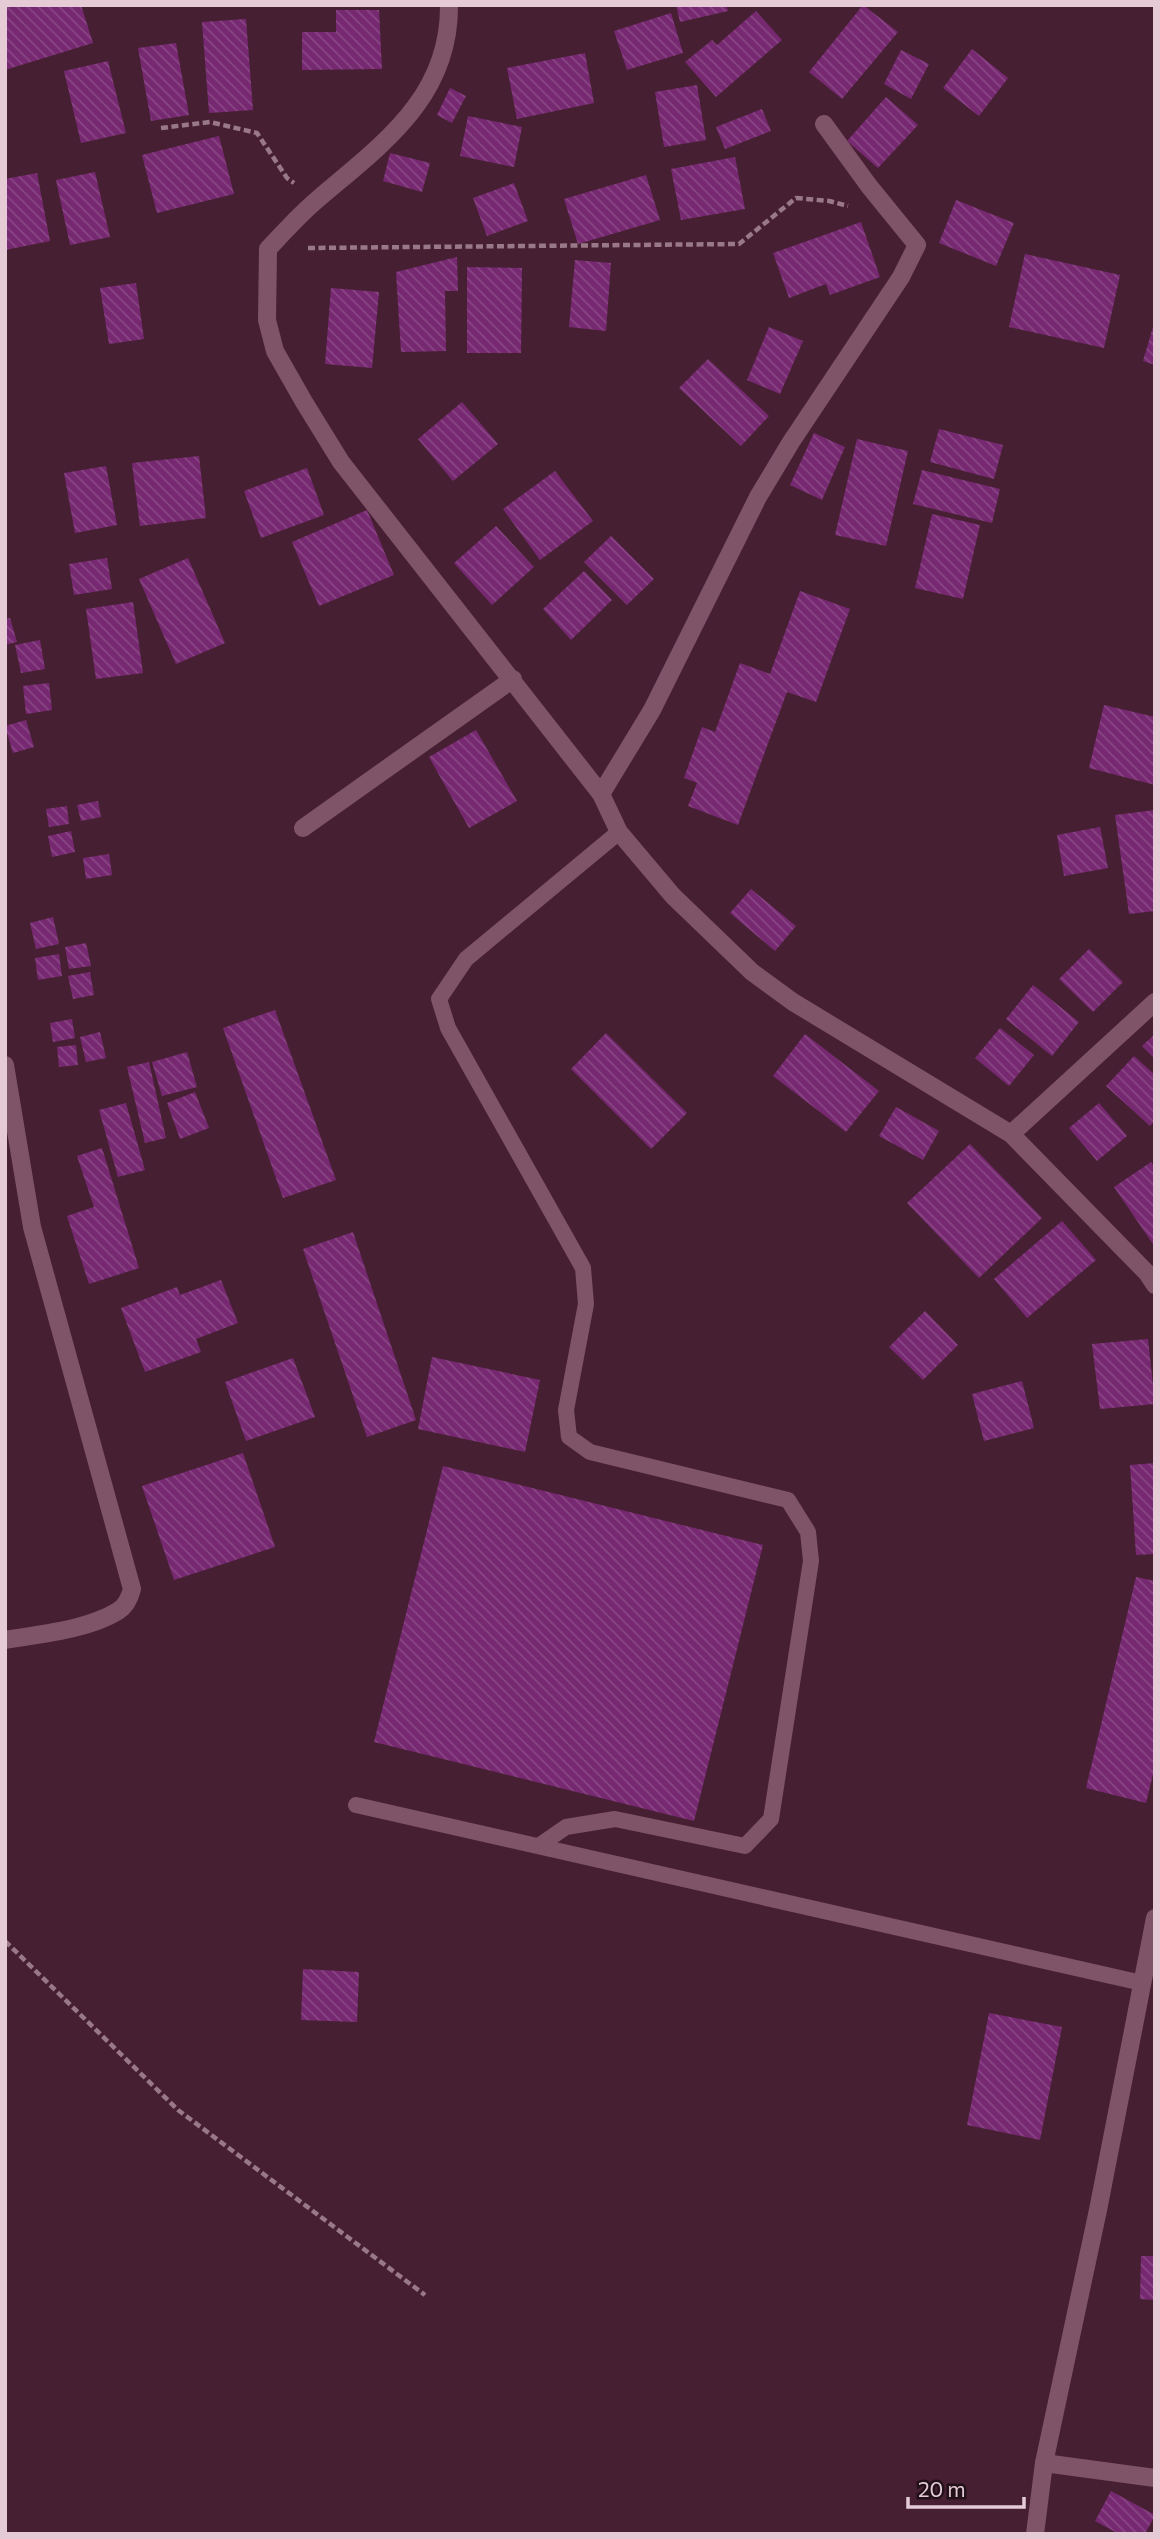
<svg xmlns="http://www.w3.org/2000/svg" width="1160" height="2539" font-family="Commissioner,sans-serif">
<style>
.building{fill:url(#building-back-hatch)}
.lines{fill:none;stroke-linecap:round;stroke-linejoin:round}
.path{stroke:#997888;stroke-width:4.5;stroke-dasharray:7 3.5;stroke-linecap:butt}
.service{stroke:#7f5468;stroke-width:16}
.minor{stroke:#7f5468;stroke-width:18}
</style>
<defs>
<pattern id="building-back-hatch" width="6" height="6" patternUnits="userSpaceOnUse" patternTransform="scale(1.75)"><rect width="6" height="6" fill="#762871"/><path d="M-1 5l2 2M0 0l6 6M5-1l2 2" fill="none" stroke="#894684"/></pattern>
</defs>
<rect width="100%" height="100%" fill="#471f33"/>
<g class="building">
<polygon points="5,5 81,5 93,43 5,70"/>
<polygon points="676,5 726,5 728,11 680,22"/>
<polygon points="863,5 898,32 842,99 809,72"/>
<polygon points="336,10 379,10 382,69 302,70 302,32 336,32"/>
<polygon points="756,11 782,40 716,97 685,62 712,40 717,45"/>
<polygon points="671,13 683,53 627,70 614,31"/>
<polygon points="246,19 253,110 209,113 202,22"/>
<polygon points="176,43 189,115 151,121 138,48"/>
<polygon points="972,49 1008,78 979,116 943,88"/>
<polygon points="901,50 929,64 911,99 884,84"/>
<polygon points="585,53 594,103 517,119 507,68"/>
<polygon points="108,61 126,133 81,143 64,71"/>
<polygon points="697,85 706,140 664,147 655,92"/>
<polygon points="450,88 466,96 452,123 437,115"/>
<polygon points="886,97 918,125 878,168 847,141"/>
<polygon points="762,109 771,131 725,149 716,127"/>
<polygon points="468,116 522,127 514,167 460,156"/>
<polygon points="219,136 234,194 157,213 142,155"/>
<polygon points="390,153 430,163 422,192 383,181"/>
<polygon points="735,157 745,209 681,220 671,169"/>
<polygon points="95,172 110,237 70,245 56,180"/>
<polygon points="37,173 50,241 5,250 5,179"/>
<polygon points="646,175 660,220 578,244 564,199"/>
<polygon points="514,183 528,221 487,236 473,198"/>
<polygon points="956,200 1014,223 996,266 939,243"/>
<polygon points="861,222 880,277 830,295 826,284 789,298 773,253"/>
<polygon points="1025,254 1120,275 1104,348 1009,327"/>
<polygon points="457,257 458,291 445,291 446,351 401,352 396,272"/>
<polygon points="575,260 611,263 606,331 569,327"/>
<polygon points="467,267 522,268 521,353 467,353"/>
<polygon points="136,283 144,339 109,344 100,288"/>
<polygon points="331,288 379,292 372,368 325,364"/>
<polygon points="1155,320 1155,365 1143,361"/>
<polygon points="769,327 803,341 780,394 747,380"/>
<polygon points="708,359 769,416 741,446 679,388"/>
<polygon points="462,402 498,444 453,481 418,439"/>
<polygon points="939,429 1003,445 994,479 930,462"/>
<polygon points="814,433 845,447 822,500 790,485"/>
<polygon points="857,439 908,451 886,546 835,535"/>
<polygon points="199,456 206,518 140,526 132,463"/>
<polygon points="106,466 117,525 75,533 64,473"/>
<polygon points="307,468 324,515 261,538 244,491"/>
<polygon points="922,470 1000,489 992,523 913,504"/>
<polygon points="555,471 593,521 540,560 503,509"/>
<polygon points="367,510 394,575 319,606 292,542"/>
<polygon points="932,514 980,525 963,599 915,588"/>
<polygon points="496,526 534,567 492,605 454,563"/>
<polygon points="611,536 654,579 627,605 584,562"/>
<polygon points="107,558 112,589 74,595 69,564"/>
<polygon points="188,558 225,643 176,664 139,579"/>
<polygon points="584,571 612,600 571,640 543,609"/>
<polygon points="800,591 850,609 816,702 787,692 738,825 688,806 697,783 684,778 702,727 715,732 740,663 770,674"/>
<polygon points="133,602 143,673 96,679 86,609"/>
<polygon points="10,618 17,642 5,645 5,619"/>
<polygon points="40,640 45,669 21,673 15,645"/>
<polygon points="49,683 52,710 26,714 23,686"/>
<polygon points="1104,705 1155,717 1155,785 1089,768"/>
<polygon points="26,720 34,747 13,753 5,726"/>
<polygon points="476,730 517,801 469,828 429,757"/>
<polygon points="98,801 101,817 81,821 77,805"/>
<polygon points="67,806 69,824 49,827 46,809"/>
<polygon points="1155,810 1155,911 1129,914 1115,815"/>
<polygon points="1100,827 1108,868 1064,876 1057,835"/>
<polygon points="71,831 75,852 52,857 48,836"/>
<polygon points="109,854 112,875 86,879 83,858"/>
<polygon points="751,889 796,926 775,951 730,913"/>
<polygon points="53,917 59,944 36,949 30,923"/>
<polygon points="86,943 91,966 69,969 65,947"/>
<polygon points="1089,949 1123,982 1093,1012 1059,979"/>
<polygon points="59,954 62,976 38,980 35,958"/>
<polygon points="90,972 94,995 73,999 68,976"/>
<polygon points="1033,985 1079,1022 1052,1056 1006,1019"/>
<polygon points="275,1010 336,1180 283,1198 223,1028"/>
<polygon points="72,1019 75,1038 53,1042 50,1023"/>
<polygon points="1000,1028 1034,1055 1009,1086 975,1058"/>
<polygon points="100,1032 106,1058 86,1062 80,1037"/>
<polygon points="606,1033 687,1113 651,1149 571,1069"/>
<polygon points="805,1034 879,1091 846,1132 773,1076"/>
<polygon points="1155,1034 1155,1059 1142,1046"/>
<polygon points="76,1045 78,1065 59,1067 57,1047"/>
<polygon points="187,1052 197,1087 162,1096 152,1062"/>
<polygon points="1134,1056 1155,1075 1155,1120 1150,1126 1106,1086"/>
<polygon points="149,1062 166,1138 145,1143 127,1067"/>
<polygon points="195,1092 209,1128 180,1139 167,1103"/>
<polygon points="126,1103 145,1170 118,1177 99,1110"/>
<polygon points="1099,1103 1127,1136 1097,1161 1069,1128"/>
<polygon points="896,1107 939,1131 923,1160 879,1136"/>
<polygon points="970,1144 1042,1218 979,1278 907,1203"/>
<polygon points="102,1148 139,1268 89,1284 67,1216 94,1207 77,1156"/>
<polygon points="1151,1162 1155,1168 1155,1247 1114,1187"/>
<polygon points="1062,1221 1096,1260 1027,1318 994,1279"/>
<polygon points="353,1232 416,1420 367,1437 303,1249"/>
<polygon points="221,1280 238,1323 196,1339 201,1352 145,1372 121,1308 177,1287 180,1295"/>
<polygon points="925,1311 958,1345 923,1380 889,1347"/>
<polygon points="1148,1339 1155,1404 1100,1409 1092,1344"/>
<polygon points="432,1357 540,1380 525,1452 418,1429"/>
<polygon points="293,1358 315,1417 246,1441 225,1382"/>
<polygon points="1022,1381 1034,1428 984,1441 972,1394"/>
<polygon points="243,1453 275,1547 174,1580 142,1486"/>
<polygon points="1155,1463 1155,1554 1136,1555 1130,1465"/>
<polygon points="443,1466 763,1545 694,1821 374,1742"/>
<polygon points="1136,1577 1155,1581 1155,1766 1146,1803 1086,1788"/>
<polygon points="303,1969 359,1972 357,2022 301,2020"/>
<polygon points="989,2013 1062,2027 1040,2140 967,2125"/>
<polygon points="1141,2256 1155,2256 1155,2300 1140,2299"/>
<polygon points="1111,2491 1155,2515 1145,2534 1119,2534 1095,2521"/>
</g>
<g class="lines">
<g class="path">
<polyline points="161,128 210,122 257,133 287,178 294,183"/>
<polyline points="308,248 739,244 796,198 829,201 848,206"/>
<polyline points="5,1941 178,2110 425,2295"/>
</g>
<g class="service">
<polyline points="356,1805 1142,1983"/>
<polyline points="540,1845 566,1827 615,1819 745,1846 771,1819 811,1561 808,1532 788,1500 590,1452 569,1437 566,1410 586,1304 583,1268 448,1028 439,999 466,959 619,832"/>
</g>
<g class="minor">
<path d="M449,5c1,93 -68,140 -131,194 -18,15 -34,33 -50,50l-1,71 8,31 29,51 37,60 260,332 18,38 54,64 79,76 41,30 218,132 136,139 8,12"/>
<polyline points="601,794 652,710 758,497 791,442 901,277 917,245 869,186 824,124"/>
<polyline points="303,828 513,679"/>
<path d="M5,1065l27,162 100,362c-2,8 -6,17 -14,22 -31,19 -78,23 -113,29"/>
<polyline points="1011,1134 1155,1002"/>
<polyline points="1044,2463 1155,2478"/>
<polyline points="1035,2534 1044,2463 1098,2210 1155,1918"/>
</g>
</g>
<rect width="1160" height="2539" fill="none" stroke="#e5cbd6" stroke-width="14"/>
<path d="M908 2497v10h116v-10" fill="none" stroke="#e5cbd6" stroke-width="3.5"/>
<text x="918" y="2497" font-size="21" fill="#e5cbd6" stroke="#221019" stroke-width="5" paint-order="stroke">20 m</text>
</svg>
